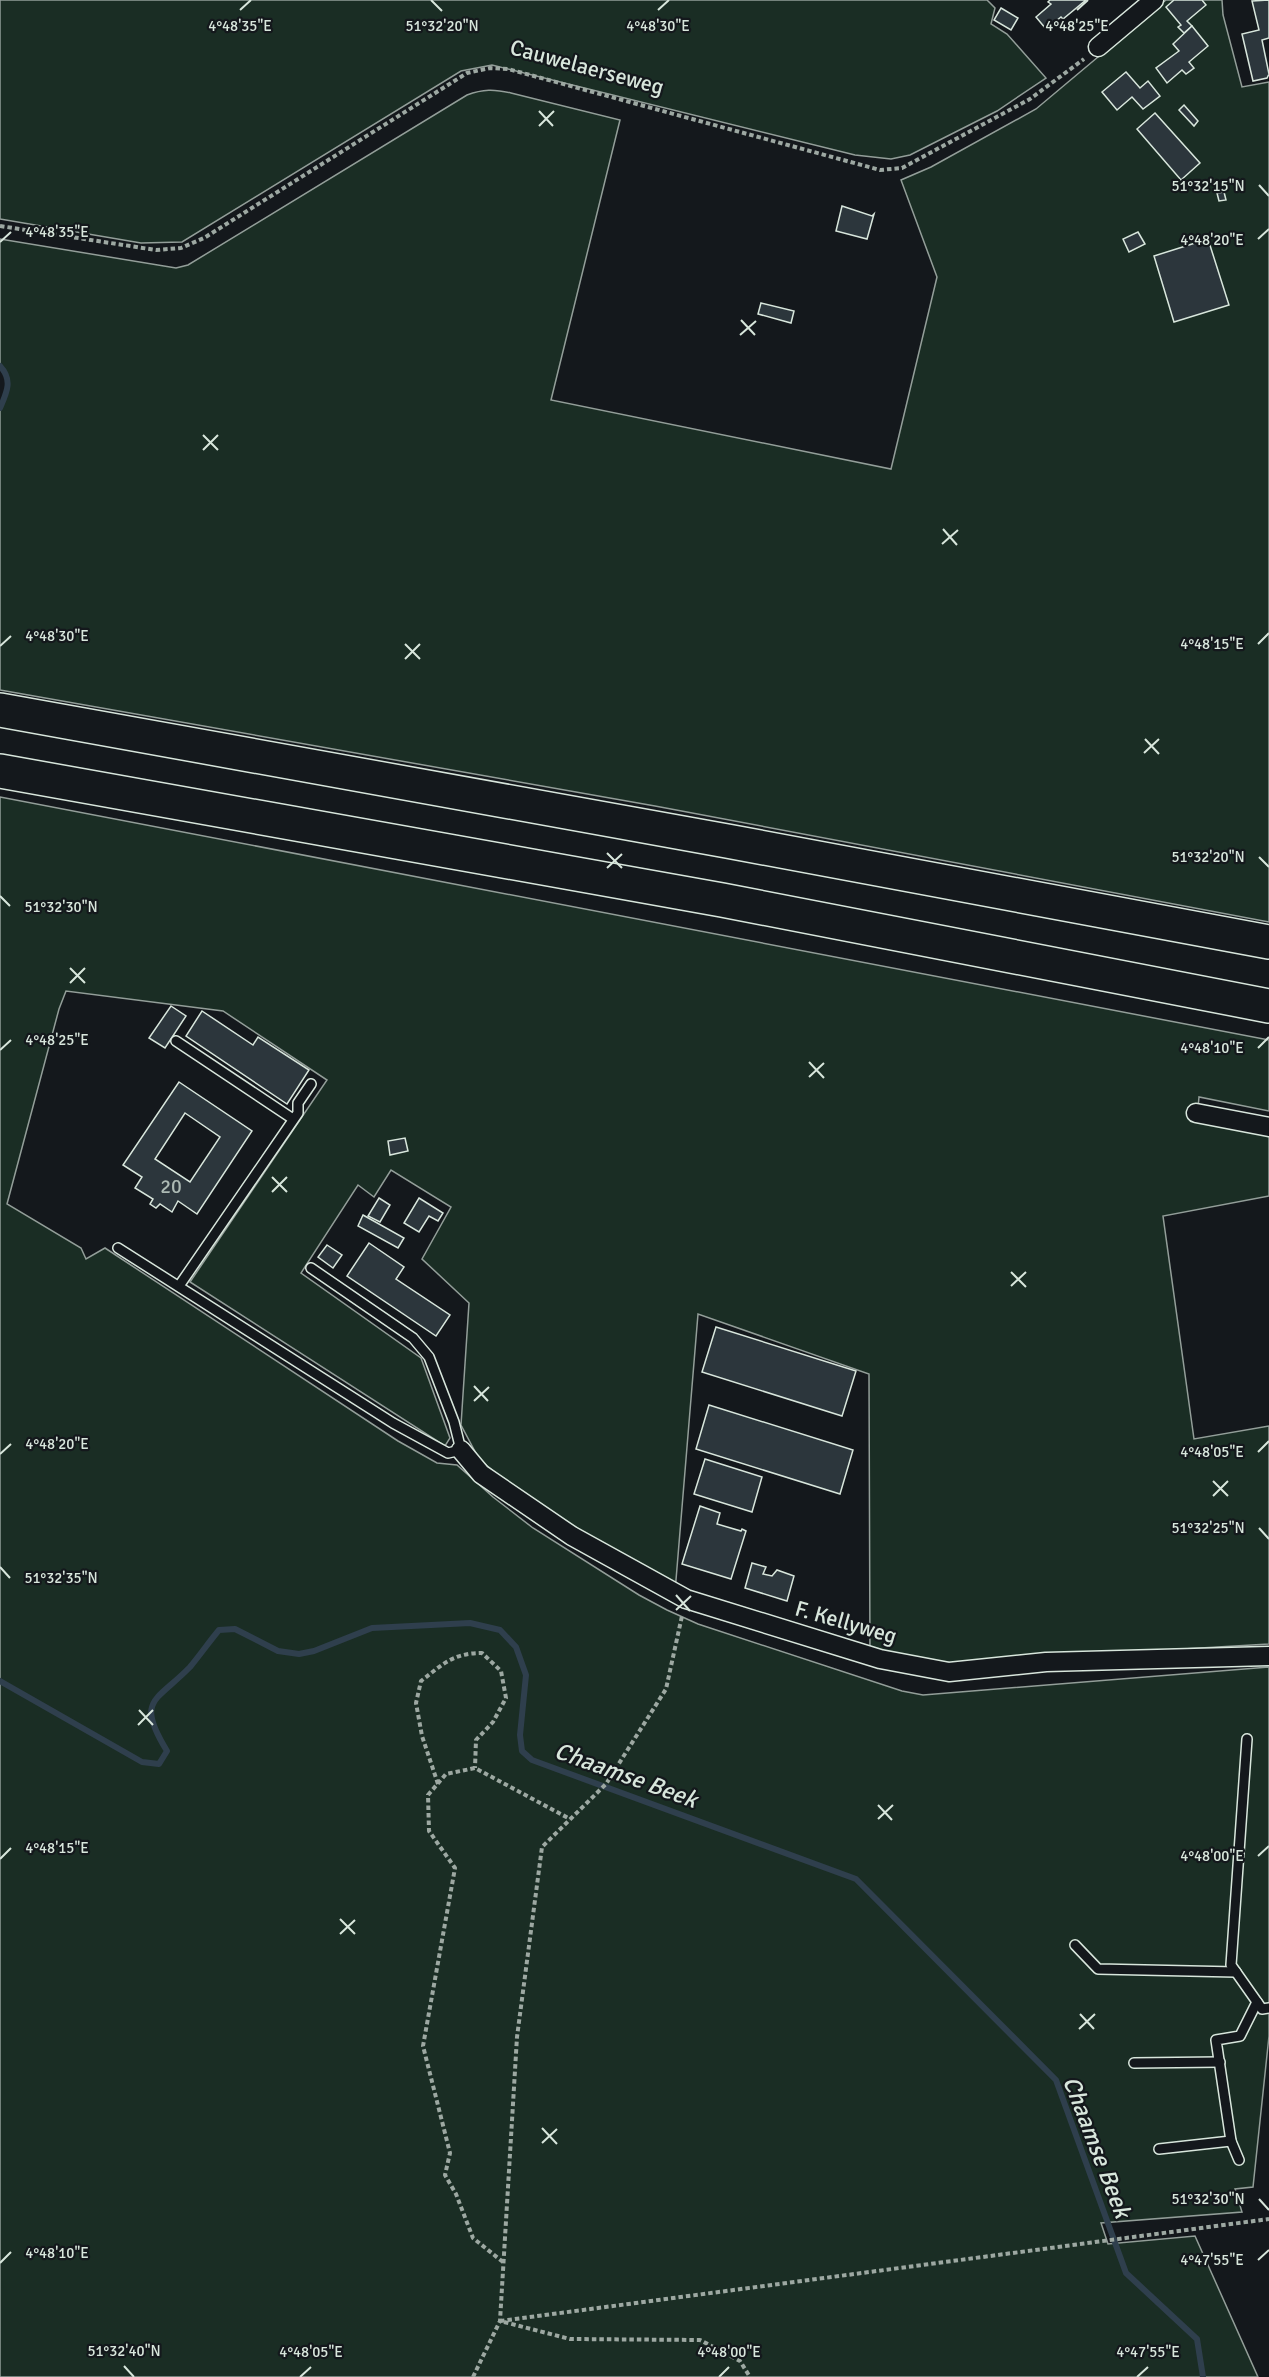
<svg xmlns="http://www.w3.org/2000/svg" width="1269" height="2377" font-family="Signika,sans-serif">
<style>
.green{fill:#1a2d24;stroke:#939e99;stroke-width:1.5}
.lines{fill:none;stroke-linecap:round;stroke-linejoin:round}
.stream{stroke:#2f3f4d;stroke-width:6}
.building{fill:#2c363c;stroke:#d8e6dc;stroke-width:1.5;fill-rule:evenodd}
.lane-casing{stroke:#d8e6dc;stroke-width:12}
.street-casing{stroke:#d8e6dc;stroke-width:21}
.highway-casing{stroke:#d8e6dc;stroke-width:36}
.path{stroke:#9da8a2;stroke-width:4;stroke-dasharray:4.5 3;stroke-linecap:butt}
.lane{stroke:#14181c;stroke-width:9}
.street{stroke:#14181c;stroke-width:18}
.highway{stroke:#14181c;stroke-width:33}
.ticks{fill:none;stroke:#d8e6dc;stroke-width:2}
.labels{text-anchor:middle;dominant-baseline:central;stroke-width:4.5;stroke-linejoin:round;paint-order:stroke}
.number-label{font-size:20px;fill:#adbab4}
.street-label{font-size:22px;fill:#d8e6dc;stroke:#14181c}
.water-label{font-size:24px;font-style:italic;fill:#d8e6dc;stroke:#14181c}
.ticks-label{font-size:15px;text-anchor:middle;fill:#d8e6dc;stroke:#14181c;stroke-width:4.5;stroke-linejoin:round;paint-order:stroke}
</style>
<rect width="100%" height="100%" fill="#14181c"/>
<g class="green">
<polygon points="0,0 987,0 995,8 991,24 1007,34 1046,78 997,111 910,155 891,159 855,155 492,65 461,71 182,242 141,243 0,219"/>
<path d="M1166,0h56l1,15 19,72 27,-5v840l-614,-116 -655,-116v-282c7,-16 13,-28 0,-42v-127l176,29 12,-3 279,-170c16,-6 27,-6 44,-2l109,27 -69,280 340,69 46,-192 -36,-97 30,-13 105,-58z"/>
<polygon points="0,797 1269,1040 1269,1111 1199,1097 1197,1119 1269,1134 1269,1196 1163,1216 1194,1439 1269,1426 1269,1644 1166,1650 940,1674 870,1659 869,1374 698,1314 675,1592 509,1484 479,1459 461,1425 469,1303 422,1259 451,1207 391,1170 374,1197 358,1185 301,1273 421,1358 450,1438 445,1446 190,1282 327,1080 223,1011 66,991 59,1009 7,1204 81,1248 86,1259 105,1248 398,1441 437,1463 457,1465 493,1497 533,1528 639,1595 667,1610 698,1624 902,1691 923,1695 1269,1667 1269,2036 1253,2187 1235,2189 1242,2212 1101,2223 1108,2244 1195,2236 1258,2377 0,2377"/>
</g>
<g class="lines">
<g class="stream">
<path d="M0,366c13,14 7,26 0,42"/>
<path d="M0,1681l142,81 17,2 8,-13c-32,-52 -11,-49 23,-84 10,-12 19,-25 29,-37l16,-1 43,22 21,3 15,-3 58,-23 98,-5 30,7 16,17 10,28 -6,60 2,16 10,9 324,119 200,201 70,193 71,66 6,38"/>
</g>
</g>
<g class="building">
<polygon points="1050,0 1086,0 1063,19 1061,17 1046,29 1036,17 1051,4 1048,2"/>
<polygon points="1174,0 1202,0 1206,5 1187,21 1192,26 1184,33 1178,27 1181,25 1166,7"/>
<polygon points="1269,0 1269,38 1262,40 1269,74 1267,78 1253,81 1242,34 1259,30 1252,1"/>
<polygon points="1001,8 1018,18 1011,30 994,20"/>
<polygon points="1192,26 1208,46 1189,62 1194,68 1186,74 1182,70 1167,83 1156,68 1179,51 1173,44"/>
<polygon points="1126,72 1140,88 1148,81 1160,96 1143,109 1132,97 1117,110 1102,92"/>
<polygon points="1184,105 1198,121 1194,126 1179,110"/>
<polygon points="1155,113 1200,163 1181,180 1137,129"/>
<polygon points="1224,192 1226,200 1219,201 1217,193"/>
<polygon points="842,206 872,216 874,214 867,239 836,231"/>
<polygon points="1138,232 1145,244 1129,252 1123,239"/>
<polygon points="1208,239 1229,305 1174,322 1154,256"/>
<polygon points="761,303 794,311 791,323 758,314"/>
<polygon points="171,1006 186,1016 165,1048 149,1038"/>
<polygon points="202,1011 253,1045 258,1037 309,1070 287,1104 186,1036"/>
<path d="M179,1082l73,49 -55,83 -19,-13 -6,11 -12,-8 -4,4 -6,-4 3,-5 -18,-11 7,-11 -19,-12zM185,1113l35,24 -30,45 -35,-23z"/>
<polygon points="405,1138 408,1151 390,1155 388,1141"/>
<polygon points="379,1198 390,1205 380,1222 368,1216"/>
<polygon points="419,1198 443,1213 438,1221 429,1216 419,1232 404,1223"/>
<polygon points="363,1215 404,1238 398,1248 358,1226"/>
<polygon points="369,1243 404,1267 396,1279 450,1315 436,1336 347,1276"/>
<polygon points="327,1245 342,1255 333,1268 318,1257"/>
<polygon points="716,1327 856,1371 842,1416 702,1372"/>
<polygon points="709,1405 853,1450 840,1494 696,1449"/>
<polygon points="705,1459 762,1477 752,1512 694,1494"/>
<polygon points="700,1506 720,1513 717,1524 741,1531 742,1529 746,1531 731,1579 682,1564"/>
<polygon points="752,1563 766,1567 763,1574 772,1576 777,1570 794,1576 787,1601 745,1588"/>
</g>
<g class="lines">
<defs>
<g id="lane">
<polyline points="176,1041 293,1119"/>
<polyline points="118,1248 393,1423 448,1453 461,1450 454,1422 429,1357 413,1338 311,1268"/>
<polyline points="179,1286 298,1113 298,1103 311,1084"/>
<polyline points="1247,1739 1231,1965 1262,2009 1269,2008"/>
<polyline points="1075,1945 1098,1969 1236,1972"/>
<polyline points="1134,2063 1220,2062"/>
<polyline points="1159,2149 1231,2141"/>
<polyline points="1239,2160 1231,2141 1216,2040 1240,2036 1257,2002"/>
</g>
<g id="street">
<polyline points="1098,47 1154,0"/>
<polyline points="1196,1113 1269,1127"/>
<polyline points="461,1450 481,1474 572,1536 686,1599 880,1659 949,1672 1046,1662 1269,1656"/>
</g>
<g id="highway">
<polyline points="0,710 727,841 1269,942"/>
<polyline points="0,771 722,900 1269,1006"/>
</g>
</defs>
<use href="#lane" class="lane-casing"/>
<use href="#street" class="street-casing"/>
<use href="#highway" class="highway-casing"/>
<g class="path">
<polyline points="0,226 156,250 181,248 204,238 467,73 490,68 508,69 880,170 902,168 1030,99 1084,59"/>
<path d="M438,1784l-16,-48 -6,-33 5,-22c22,-17 32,-28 61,-28l19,18 5,27 -13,24 -17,18 -1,28"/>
<polyline points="503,2262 473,2238 456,2194 445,2175 450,2153 423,2046 455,1868 429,1831 428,1795 446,1774 475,1768 570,1819"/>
<polyline points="500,2321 1269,2219"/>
<polyline points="504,2322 570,2339 700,2340 740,2361 750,2377"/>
<polyline points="473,2377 500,2321 517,2037 542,1847 606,1784 666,1689 682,1616"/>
</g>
<use href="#lane" class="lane"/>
<use href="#street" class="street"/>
<use href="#highway" class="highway"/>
</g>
<path class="ticks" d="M431,0l11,11M240,10l11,-10M658,10l11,-10M1077,10l11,-10M539,111l14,15M539,126l15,-15M1259,185l10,11M1258,239l11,-10M0,242l11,-10M741,320l14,15M740,335l16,-14M203,435l15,15M203,450l15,-15M943,529l14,16M942,544l16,-14M405,644l15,15M1258,644l11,-11M0,646l11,-10M405,659l15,-15M1145,739l14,15M1144,753l15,-14M607,853l15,15M1259,857l10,10M607,868l15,-14M0,896l10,10M70,968l15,15M70,983l15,-15M1258,1048l11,-11M0,1050l11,-10M809,1062l15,16M809,1077l15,-14M272,1177l15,15M272,1192l15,-15M1011,1272l15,15M1011,1286l15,-14M474,1386l14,15M474,1401l15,-14M1258,1452l11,-11M0,1454l11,-10M1213,1481l15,15M1213,1496l15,-15M1259,1528l10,11M0,1567l10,11M676,1595l14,16M676,1610l15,-14M139,1710l14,15M138,1725l15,-15M878,1805l14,15M878,1819l15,-14M1258,1856l11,-10M0,1859l11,-11M340,1919l15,15M340,1934l15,-14M1080,2014l14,15M1079,2029l16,-15M542,2128l15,16M542,2143l15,-14M1259,2199l10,11M1258,2260l11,-10M0,2263l11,-11M124,2366l10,11M300,2377l11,-10M719,2377l10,-10M1137,2377l11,-10"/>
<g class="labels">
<g class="number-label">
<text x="171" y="1186">20</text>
</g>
<g class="street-label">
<text transform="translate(587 67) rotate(15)">Cauwelaerseweg</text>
<text transform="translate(846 1622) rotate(16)">F. Kellyweg</text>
</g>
<g class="water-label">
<text transform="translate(626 1775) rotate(20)">Chaamse Beek</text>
<text transform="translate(1097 2147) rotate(69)">Chaamse Beek</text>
</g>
</g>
<g class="ticks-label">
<text x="240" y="31">4°48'35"E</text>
<text x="658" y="31">4°48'30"E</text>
<text x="1077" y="31">4°48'25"E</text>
<text x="442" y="31">51°32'20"N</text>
<text x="1208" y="191">51°32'15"N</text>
<text x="57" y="237">4°48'35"E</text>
<text x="1212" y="245">4°48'20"E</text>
<text x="57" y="641">4°48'30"E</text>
<text x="1212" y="649">4°48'15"E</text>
<text x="1208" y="862">51°32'20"N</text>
<text x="61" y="912">51°32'30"N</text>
<text x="57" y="1045">4°48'25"E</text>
<text x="1212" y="1053">4°48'10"E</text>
<text x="57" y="1449">4°48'20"E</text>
<text x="1212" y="1457">4°48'05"E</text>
<text x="1208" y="1533">51°32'25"N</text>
<text x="61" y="1583">51°32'35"N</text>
<text x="57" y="1853">4°48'15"E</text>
<text x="1212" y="1861">4°48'00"E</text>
<text x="1208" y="2204">51°32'30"N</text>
<text x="57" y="2258">4°48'10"E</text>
<text x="1212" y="2265">4°47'55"E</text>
<text x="124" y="2356">51°32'40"N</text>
<text x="311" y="2357">4°48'05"E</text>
<text x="729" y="2357">4°48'00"E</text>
<text x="1148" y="2357">4°47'55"E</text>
</g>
</svg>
